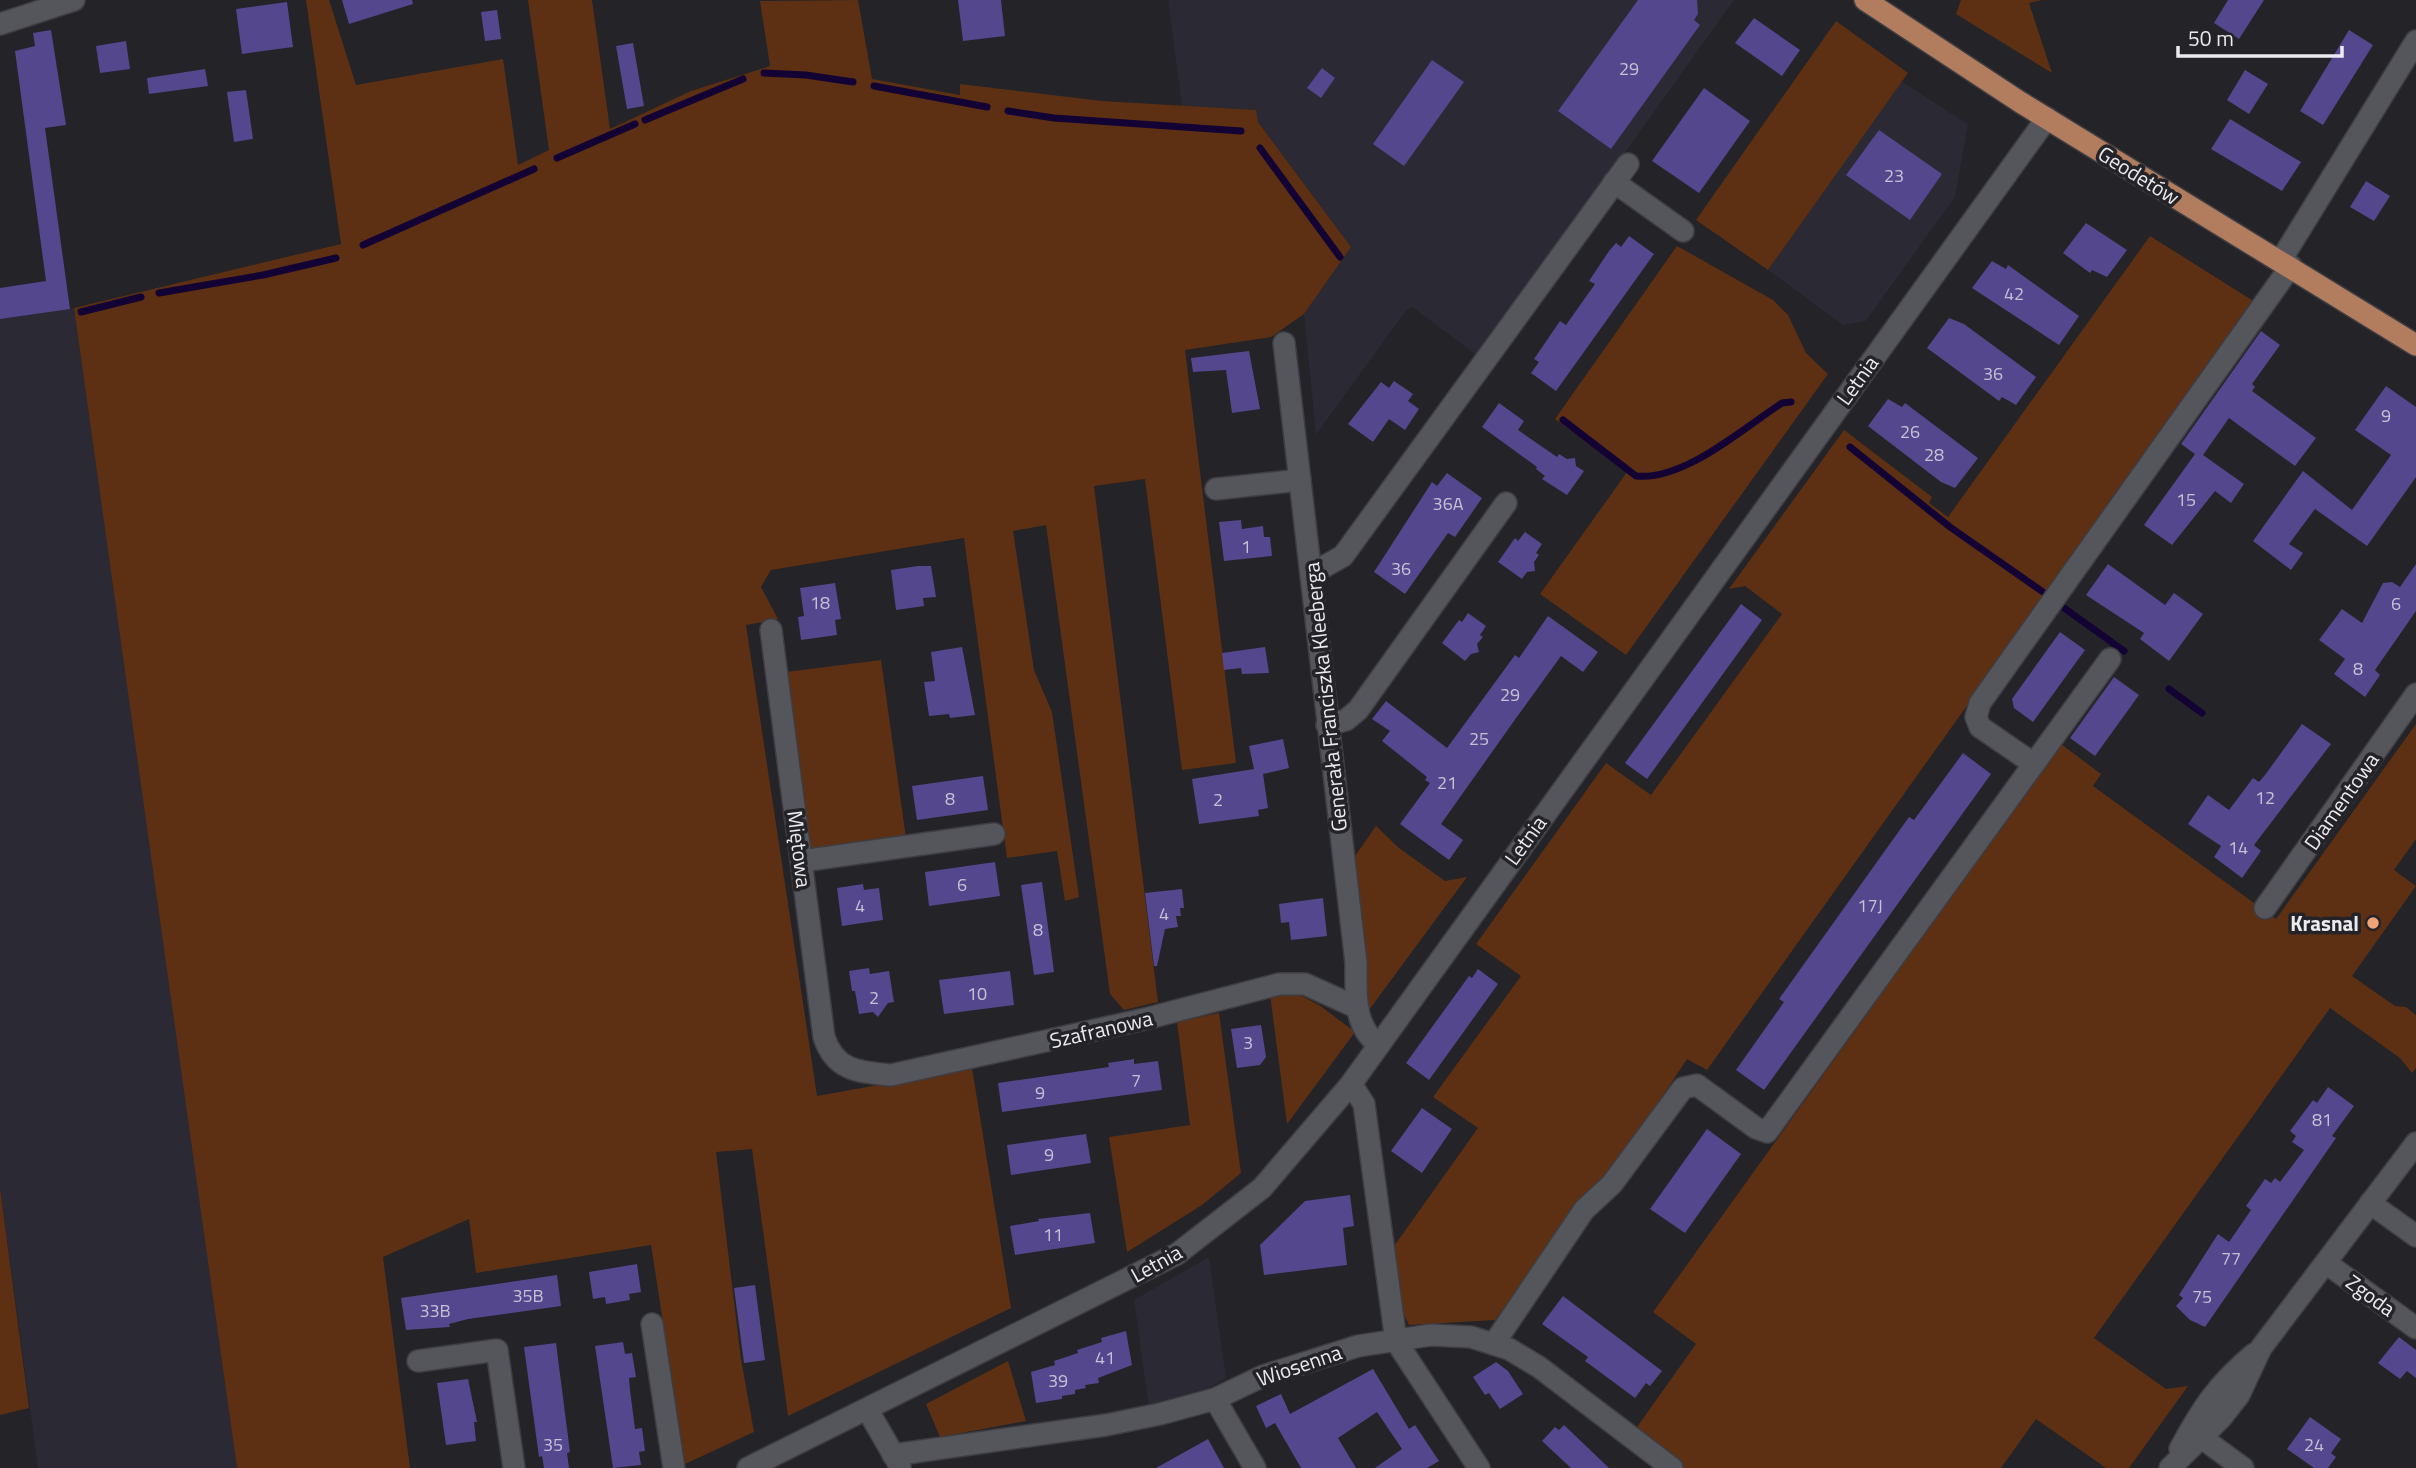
<svg xmlns="http://www.w3.org/2000/svg" width="2416" height="1468" font-family="'Titillium Web',sans-serif">
<style>
.built{fill:#2a2934}
.green{fill:#5d3013}
.lines{fill:none;stroke-linecap:round;stroke-linejoin:round}
.stream{stroke:#130334;stroke-width:7}
.building{fill:#54478d}
.minor-casing{stroke:#3e3d42;stroke-width:24}
.major-casing{stroke:#3e3d42;stroke-width:24}
.minor{stroke:#55555c;stroke-width:21}
.major{stroke:#b27c5e;stroke-width:21}
.poi-dot{fill:#efa377;stroke:#232328;stroke-width:2.5}
.labels{text-anchor:middle;dominant-baseline:central;stroke-width:7;stroke-linejoin:round;paint-order:stroke}
.number-label{font-size:18px;fill:#c5c2d6}
.street-label{font-size:21px;fill:#ebebef;stroke:#232328}
.poi-label{font-size:21px;font-weight:bold;fill:#ebebef;stroke:#232328;text-anchor:end}
</style>
<rect width="100%" height="100%" fill="#232328"/>
<g class="built">
<polygon points="1168,0 1734,0 1479,357 1412,307 1404,313 1316,435 1304,314 1351,247 1258,122 1255,110 1182,106"/>
<polygon points="1901,81 1968,124 1955,197 1866,321 1843,325 1768,270"/>
<polygon points="74,308 164,938 237,1468 38,1468 0,1188 0,319"/>
<polygon points="1209,1257 1226,1378 1198,1394 1149,1408 1134,1300"/>
</g>
<g class="green">
<polygon points="306,0 329,0 356,85 503,59 518,165 549,150 528,0 592,0 610,129 691,91 770,66 760,1 858,0 872,79 960,95 960,84 1102,101 1256,110 1258,122 1351,247 1304,314 1271,337 1185,350 1236,763 1182,770 1145,479 1094,486 1158,1002 1124,1010 1110,994 1046,525 1013,531 1034,670 1052,712 1079,897 1065,901 1057,851 1007,858 964,538 771,570 761,587 778,619 746,625 817,1096 972,1068 1011,1308 788,1416 752,1149 716,1152 741,1359 754,1432 685,1464 651,1245 476,1273 469,1219 383,1257 410,1468 237,1468 74,308 341,244"/>
<polygon points="1961,0 2042,0 2029,3 2052,73 1956,14"/>
<polygon points="1836,21 1908,73 1768,270 1696,220"/>
<polygon points="2150,236 2255,302 1707,1070 1687,1059 1611,1174 1590,1190 1495,1320 1409,1325 1401,1308 1392,1249 1478,1128 1433,1097 1521,976 1476,944 1606,763 1651,795 1782,614 1745,586 1729,589 1844,430 1932,497 1929,503 1948,517"/>
<polygon points="1677,246 1773,300 1788,315 1806,353 1828,374 1626,655 1540,594 1627,472 1555,419"/>
<polygon points="881,660 906,838 811,851 786,672"/>
<polygon points="2416,724 2416,839 2394,870 2416,886 2352,976 2395,1006 2406,1007 2416,1015 2416,1068 2412,1073 2400,1058 2330,1008 2094,1338 2166,1389 2188,1386 2129,1468 2106,1468 2036,1419 2001,1468 1684,1468 1637,1427 1696,1344 1653,1312 2061,744 2101,774 2093,786 2276,919"/>
<polygon points="1376,826 1399,848 1445,881 1467,877 1369,1010 1353,859"/>
<polygon points="1292,991 1319,1005 1355,1032 1287,1124 1270,994"/>
<polygon points="1219,1013 1241,1173 1202,1205 1127,1252 1109,1137 1190,1125 1177,1022"/>
<polygon points="0,1188 29,1408 0,1415"/>
<polygon points="1008,1361 1026,1421 940,1437 926,1404"/>
</g>
<g class="lines">
<g class="stream">
<polyline points="764,73 806,75 853,82"/>
<polyline points="874,86 987,107"/>
<polyline points="1008,111 1054,118 1241,131"/>
<polyline points="645,120 743,79"/>
<polyline points="1260,148 1340,257"/>
<polyline points="557,158 635,124"/>
<polyline points="363,245 534,169"/>
<polyline points="159,293 263,275 336,258"/>
<polyline points="81,312 141,297"/>
<path d="M1563,420l73,56c48,5 106,-47 146,-73l9,-1"/>
<polyline points="1850,447 1950,527 2043,592"/>
<polyline points="2060,605 2124,651"/>
<polyline points="2169,689 2202,713"/>
</g>
</g>
<g class="building">
<polygon points="342,0 412,0 413,4 349,24"/>
<polygon points="958,0 1001,0 1005,36 963,41"/>
<polygon points="1638,0 1697,0 1698,14 1694,20 1700,25 1611,149 1558,111"/>
<polygon points="2228,0 2264,0 2239,39 2214,23"/>
<polygon points="287,2 293,47 242,54 236,9"/>
<polygon points="497,10 501,39 485,41 481,12"/>
<polygon points="1754,18 1800,50 1782,76 1735,43"/>
<polygon points="51,30 66,125 45,128 70,309 0,319 0,288 46,281 15,51 35,46 33,33"/>
<polygon points="2349,30 2373,45 2323,125 2300,111"/>
<polygon points="126,41 130,69 100,73 96,46"/>
<polygon points="633,43 644,106 627,109 616,46"/>
<polygon points="1432,60 1464,82 1404,166 1373,144"/>
<polygon points="1322,68 1335,78 1321,98 1307,88"/>
<polygon points="205,69 208,86 149,94 147,78"/>
<polygon points="2245,70 2268,84 2249,114 2227,100"/>
<polygon points="1704,88 1750,121 1699,193 1652,161"/>
<polygon points="246,90 253,139 234,142 227,92"/>
<polygon points="2230,119 2301,162 2282,191 2211,149"/>
<polygon points="1879,130 1942,174 1910,220 1846,175"/>
<polygon points="2366,181 2390,196 2374,221 2350,207"/>
<polygon points="2086,223 2127,250 2107,277 2092,270 2090,273 2063,253"/>
<polygon points="1629,236 1654,254 1556,391 1531,373 1539,362 1534,359 1560,321 1566,325 1595,284 1589,281 1609,251 1616,243 1621,247"/>
<polygon points="1992,261 2006,269 2008,265 2079,316 2059,345 1972,288"/>
<polygon points="1949,318 1964,324 2036,377 2016,405 2002,397 1999,401 1927,348"/>
<polygon points="2261,331 2280,345 2252,384 2255,387 2252,391 2316,438 2295,466 2229,418 2203,455 2244,484 2231,503 2215,491 2172,545 2144,525 2195,454 2181,444"/>
<polygon points="1249,351 1260,409 1232,413 1226,370 1193,372 1191,358"/>
<polygon points="1394,381 1413,394 1408,401 1419,409 1405,430 1389,419 1373,442 1348,424 1381,382 1389,388"/>
<polygon points="2386,386 2416,407 2416,477 2367,546 2315,509 2289,544 2303,553 2291,570 2253,541 2303,471 2352,510 2391,455 2355,430"/>
<polygon points="1888,399 1902,407 1905,403 1978,458 1955,488 1941,482 1868,426"/>
<polygon points="1499,403 1524,421 1518,430 1557,457 1559,454 1567,459 1575,458 1576,466 1584,471 1567,495 1542,479 1545,476 1536,469 1537,467 1482,427"/>
<polygon points="1447,473 1482,498 1455,537 1448,533 1405,594 1374,572 1432,482 1437,486"/>
<polygon points="1241,520 1242,529 1263,526 1264,537 1270,537 1272,556 1224,561 1219,522"/>
<polygon points="1525,532 1542,544 1536,553 1539,555 1534,562 1535,571 1527,572 1522,579 1498,562 1515,538 1518,541"/>
<polygon points="2108,564 2165,605 2174,593 2203,614 2169,661 2140,639 2144,633 2086,595"/>
<polygon points="2416,564 2416,611 2375,670 2380,675 2365,697 2334,674 2345,659 2319,640 2342,609 2362,623 2383,583 2392,582 2400,587"/>
<polygon points="918,566 931,566 936,597 923,598 924,606 896,610 891,570"/>
<polygon points="835,583 841,619 835,620 837,635 801,640 798,617 804,616 800,588"/>
<polygon points="1741,604 1762,620 1647,779 1625,763"/>
<polygon points="1468,613 1486,626 1480,635 1483,637 1477,644 1479,652 1471,654 1465,661 1442,643 1459,620 1462,622"/>
<polygon points="1548,616 1598,652 1583,672 1561,656 1514,721 1441,824 1463,840 1449,860 1400,824 1430,783 1425,780 1427,777 1382,741 1390,731 1372,719 1386,701 1447,748 1515,655 1519,658"/>
<polygon points="2060,632 2085,650 2033,722 2014,708 2012,699"/>
<polygon points="962,647 975,715 950,718 949,714 929,716 924,682 935,681 931,652"/>
<polygon points="1265,647 1269,673 1242,674 1241,668 1224,670 1222,653"/>
<polygon points="2114,677 2139,695 2095,756 2070,738"/>
<polygon points="2302,724 2331,744 2254,845 2261,851 2242,878 2214,857 2221,846 2188,824 2208,795 2229,810 2253,778 2259,782 2265,775"/>
<polygon points="1283,739 1289,768 1263,774 1268,808 1258,810 1259,816 1199,824 1192,779 1254,769 1249,746"/>
<polygon points="1963,753 1991,774 1764,1090 1736,1070 1784,1002 1779,999 1909,817 1914,820"/>
<polygon points="983,776 988,810 917,820 912,786"/>
<polygon points="995,862 1000,896 929,906 925,872"/>
<polygon points="1042,882 1054,972 1034,975 1021,885"/>
<polygon points="863,884 864,890 879,888 883,920 842,926 837,888"/>
<polygon points="1182,889 1184,908 1180,908 1181,916 1176,916 1178,927 1165,929 1157,966 1154,966 1145,893"/>
<polygon points="1323,898 1327,936 1291,940 1289,922 1281,923 1279,904"/>
<polygon points="869,968 870,974 889,971 894,1002 888,1003 878,1017 873,1012 859,1014 855,991 852,991 849,971"/>
<polygon points="1478,969 1498,984 1429,1080 1406,1063 1469,976 1472,978"/>
<polygon points="1010,971 1014,1005 944,1014 939,980"/>
<polygon points="1261,1025 1266,1057 1260,1065 1237,1068 1231,1029"/>
<polygon points="1134,1059 1134,1064 1158,1061 1162,1090 1002,1112 998,1083 1109,1067 1108,1063"/>
<polygon points="2328,1087 2354,1106 2332,1136 2336,1138 2205,1327 2190,1320 2176,1306 2183,1298 2179,1295 2218,1234 2229,1242 2251,1210 2246,1206 2265,1179 2271,1183 2275,1178 2280,1182 2304,1150 2292,1142 2296,1136 2290,1131 2313,1100 2317,1103"/>
<polygon points="1422,1108 1452,1129 1422,1173 1391,1151"/>
<polygon points="1707,1129 1741,1154 1685,1233 1650,1209"/>
<polygon points="1086,1134 1091,1163 1011,1175 1007,1145"/>
<polygon points="1350,1195 1354,1226 1343,1228 1347,1265 1264,1275 1260,1245 1305,1201"/>
<polygon points="1090,1213 1095,1243 1015,1255 1010,1226 1039,1221 1038,1219"/>
<polygon points="637,1264 641,1292 629,1294 630,1300 606,1304 605,1297 593,1299 589,1272"/>
<polygon points="557,1275 561,1306 468,1319 449,1324 450,1327 406,1330 401,1298"/>
<polygon points="755,1285 765,1360 744,1363 734,1288"/>
<polygon points="1563,1296 1662,1371 1650,1386 1646,1383 1635,1398 1585,1361 1588,1357 1542,1324"/>
<polygon points="1126,1331 1132,1365 1098,1378 1099,1383 1085,1385 1086,1388 1075,1390 1075,1394 1062,1396 1062,1399 1036,1403 1031,1372 1055,1365 1054,1361 1078,1353 1077,1350 1102,1342 1101,1338"/>
<polygon points="2399,1337 2416,1350 2416,1378 2407,1371 2400,1379 2378,1363"/>
<polygon points="623,1342 625,1354 632,1353 636,1377 629,1378 630,1390 635,1429 642,1428 645,1451 639,1452 641,1465 613,1468 595,1346"/>
<polygon points="556,1343 570,1452 567,1453 569,1468 544,1468 542,1456 539,1457 524,1347"/>
<polygon points="1496,1362 1508,1371 1523,1394 1500,1409 1489,1393 1485,1395 1473,1377"/>
<polygon points="1373,1369 1409,1429 1415,1425 1439,1461 1427,1468 1375,1468 1402,1449 1377,1412 1338,1438 1356,1468 1301,1468 1275,1423 1266,1428 1256,1406 1281,1394 1290,1414"/>
<polygon points="468,1379 477,1422 474,1422 476,1441 446,1445 437,1383"/>
<polygon points="2310,1417 2341,1439 2331,1453 2336,1457 2328,1468 2314,1468 2287,1449"/>
<polygon points="1564,1425 1609,1468 1571,1468 1542,1441 1555,1427 1559,1430"/>
<polygon points="1208,1439 1224,1468 1156,1468"/>
</g>
<g class="lines">
<defs>
<g id="minor">
<polyline points="0,24 74,0"/>
<polyline points="1614,182 1683,231"/>
<polyline points="2281,260 2416,41"/>
<path d="M1284,343l72,620c0,29 -3,63 22,81"/>
<polyline points="1216,489 1300,480"/>
<polyline points="1311,574 1343,556 1628,164"/>
<path d="M771,630l53,407c11,34 35,35 67,38l254,-56 134,-35h26l53,24"/>
<polyline points="1327,725 1346,720 1358,710 1506,503"/>
<polyline points="2034,764 1980,727 1976,717 1980,703 2291,266"/>
<polyline points="802,861 994,834"/>
<polyline points="2265,908 2416,694"/>
<polyline points="1351,1084 1364,1104 1396,1341 1479,1468"/>
<polyline points="2370,1203 2416,1236"/>
<polyline points="2326,1263 2416,1328"/>
<polyline points="652,1324 674,1468"/>
<polyline points="1495,1342 1584,1210 1612,1184 1683,1088 1697,1085 1756,1128 1767,1132 2110,659"/>
<polyline points="418,1361 497,1350 514,1468"/>
<polyline points="1215,1399 1255,1468"/>
<polyline points="867,1409 900,1466"/>
<polyline points="2191,1430 2243,1468"/>
<path d="M2180,1449c22,-41 38,-65 74,-95"/>
<polyline points="893,1455 1106,1425 1160,1414 1215,1399 1263,1376 1358,1346 1431,1335 1471,1337 1509,1349 1539,1367 1672,1468"/>
<polyline points="748,1468 1177,1254 1262,1188 1351,1084 2047,118"/>
<polyline points="2170,1468 2221,1418 2239,1395 2261,1348 2416,1143"/>
</g>
<polyline id="major" points="1865,0 2020,102 2416,345"/>
</defs>
<use href="#minor" class="minor-casing"/>
<use href="#major" class="major-casing"/>
<use href="#minor" class="minor"/>
<use href="#major" class="major"/>
</g>
<circle class="poi-dot" cx="2373" cy="923" r="7"/>
<g class="labels">
<g class="number-label">
<text x="1629" y="68">29</text>
<text x="1894" y="175">23</text>
<text x="2014" y="293">42</text>
<text x="1993" y="373">36</text>
<text x="2386" y="415">9</text>
<text x="1910" y="431">26</text>
<text x="1934" y="454">28</text>
<text x="2186" y="499">15</text>
<text x="1448" y="503">36A</text>
<text x="1246" y="546">1</text>
<text x="1401" y="568">36</text>
<text x="820" y="602">18</text>
<text x="2396" y="603">6</text>
<text x="2358" y="668">8</text>
<text x="1510" y="694">29</text>
<text x="1479" y="738">25</text>
<text x="1447" y="782">21</text>
<text x="2265" y="797">12</text>
<text x="950" y="798">8</text>
<text x="1218" y="799">2</text>
<text x="2238" y="847">14</text>
<text x="962" y="884">6</text>
<text x="860" y="905">4</text>
<text x="1870" y="905">17J</text>
<text x="1164" y="913">4</text>
<text x="1038" y="929">8</text>
<text x="977" y="993">10</text>
<text x="874" y="997">2</text>
<text x="1248" y="1042">3</text>
<text x="1136" y="1080">7</text>
<text x="1040" y="1092">9</text>
<text x="2322" y="1119">81</text>
<text x="1049" y="1154">9</text>
<text x="1053" y="1234">11</text>
<text x="2231" y="1258">77</text>
<text x="528" y="1295">35B</text>
<text x="2202" y="1296">75</text>
<text x="435" y="1310">33B</text>
<text x="1105" y="1357">41</text>
<text x="1058" y="1380">39</text>
<text x="553" y="1444">35</text>
<text x="2314" y="1444">24</text>
</g>
<g class="street-label">
<text transform="translate(2139 175) rotate(32)">Geodetów</text>
<text transform="translate(1857 380) rotate(-54)">Letnia</text>
<text transform="translate(1325 697) rotate(-96)">Generała Franciszka Kleeberga</text>
<text transform="translate(2341 801) rotate(-55)">Diamentowa</text>
<text transform="translate(1525 840) rotate(-54)">Letnia</text>
<text transform="translate(800 849) rotate(83)">Miętowa</text>
<text transform="translate(1101 1029) rotate(-13)">Szafranowa</text>
<text transform="translate(1156 1263) rotate(-29)">Letnia</text>
<text transform="translate(2371 1295) rotate(36)">Zgoda</text>
<text transform="translate(1299 1365) rotate(-19)">Wiosenna</text>
</g>
<g class="poi-label">
<text x="2359" y="923">Krasnal</text>
</g>
</g>
<path d="M2178 46v10h164v-10" fill="none" stroke="#ebebef" stroke-width="3.5"/>
<text x="2188" y="46" font-size="21" fill="#ebebef" stroke="#232328" stroke-width="5" paint-order="stroke">50 m</text>
</svg>
